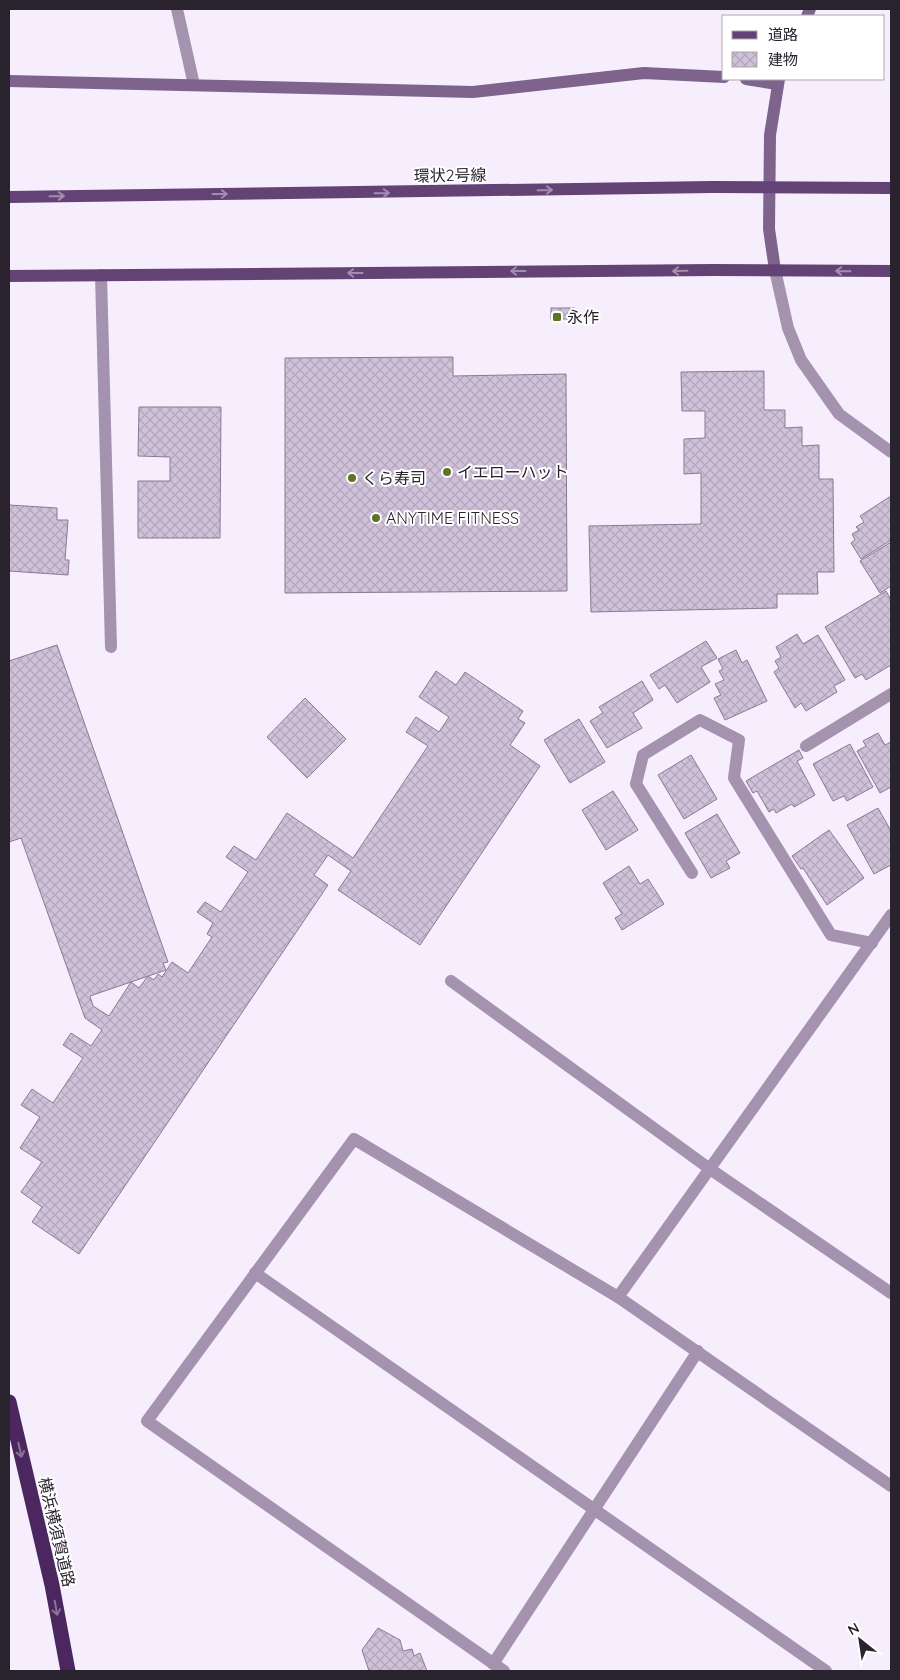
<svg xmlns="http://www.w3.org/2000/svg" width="900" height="1680" font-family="Quicksand,'Noto Sans JP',sans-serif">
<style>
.building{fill:url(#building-cross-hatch);stroke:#897a91}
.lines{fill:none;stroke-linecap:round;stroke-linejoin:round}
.street{stroke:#a492af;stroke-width:12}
.secondary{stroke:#7e648d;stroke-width:12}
.primary{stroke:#634375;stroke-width:12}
.highway{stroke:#4c275f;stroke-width:15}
.oneway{stroke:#a18eac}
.oneway2{stroke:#8b7397}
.poi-dot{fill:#5e7324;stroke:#fff;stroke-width:2}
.labels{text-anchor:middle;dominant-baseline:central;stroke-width:4;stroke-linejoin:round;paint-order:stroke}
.street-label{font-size:16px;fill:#29232d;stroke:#fff}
.poi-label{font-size:16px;fill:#29232d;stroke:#fff;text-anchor:start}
</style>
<defs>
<pattern id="building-cross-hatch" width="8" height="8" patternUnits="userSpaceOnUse" patternTransform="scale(1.25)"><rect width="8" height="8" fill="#d0c1da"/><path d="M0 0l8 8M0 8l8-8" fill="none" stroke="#b3a6bb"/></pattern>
</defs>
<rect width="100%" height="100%" fill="#f7eefd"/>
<g class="building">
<rect x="551" y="308" width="23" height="11"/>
<polygon points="453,357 453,376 566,374 567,591 285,593 285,358"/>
<polygon points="764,371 764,410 785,410 785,428 802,427 802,446 819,445 819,479 833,479 834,572 817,572 818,594 777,594 777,608 591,612 589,526 701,524 701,473 684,474 684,439 705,438 705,411 682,411 681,372"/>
<polygon points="139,407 221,407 220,538 138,538 138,481 170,481 170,457 138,456"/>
<polygon points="891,496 891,540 861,559 851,543 855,540 852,534 859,530 856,527 864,522 860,516"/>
<polygon points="9,505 57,508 57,520 68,520 65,560 69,560 68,575 9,571"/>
<polygon points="891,542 891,586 880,593 860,561"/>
<polygon points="886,591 891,600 891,665 866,680 862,674 855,678 825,627"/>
<polygon points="797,634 803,644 818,635 845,680 834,686 837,692 806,711 801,703 795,708 774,672 779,668 775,661 781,657 776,647"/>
<polygon points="706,641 717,658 701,667 710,682 677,703 665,685 659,689 650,675"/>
<polygon points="57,645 168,962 163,963 166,970 90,996 93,1006 109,1016 131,982 139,988 148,976 154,980 158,974 162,977 172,962 188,973 212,937 207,934 213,923 197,912 205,902 221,912 248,872 226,857 234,846 256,860 287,813 353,858 428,746 406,732 416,717 439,732 449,717 419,697 436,671 456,685 465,672 523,711 518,719 525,723 510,745 540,766 420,945 338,890 351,871 328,855 314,875 328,885 79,1254 32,1222 42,1207 21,1192 42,1162 20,1148 40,1117 21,1105 32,1089 53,1103 83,1058 63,1045 71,1033 91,1046 102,1030 85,1018 21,838 9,842 9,661"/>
<polygon points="736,650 742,663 747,660 767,701 725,720 714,698 721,695 715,684 724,680 719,671 723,669 718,659"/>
<polygon points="642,681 653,700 633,713 642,728 607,748 590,721 603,713 599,707"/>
<polygon points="305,698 346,739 307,778 267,737"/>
<polygon points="579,719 605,762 570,783 544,740"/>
<polygon points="878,733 885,745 891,742 891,787 880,793 857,751 866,746 863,741"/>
<polygon points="850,744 873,787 847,801 844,796 833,801 813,764"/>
<polygon points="799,750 803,758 797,761 815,795 794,807 792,804 776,813 774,809 769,812 757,791 753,793 746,781"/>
<polygon points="691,755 717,799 684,819 658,775"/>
<polygon points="613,791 638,830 606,850 582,810"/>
<polygon points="878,808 891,831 891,865 874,874 847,825"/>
<polygon points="717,814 740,853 726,861 730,868 711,878 685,833"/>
<polygon points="829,830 864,878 827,905 803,868 801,869 792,856"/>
<polygon points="629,866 640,884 648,879 664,904 622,930 615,918 622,914 603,883"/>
<polygon points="378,1628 400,1640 403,1651 412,1649 414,1656 420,1653 427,1671 369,1671 362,1650"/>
</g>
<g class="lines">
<g class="street">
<polyline points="177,9 194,85"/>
<polyline points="775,270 788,328 801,360 839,414 891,452"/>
<polyline points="101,275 111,647"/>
<polyline points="806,746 891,694"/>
<polyline points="692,873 636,784 643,755 700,720 739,740 734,778 831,935 872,943"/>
<polyline points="451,981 710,1169 891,1293"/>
<polyline points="255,1273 826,1671"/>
<polyline points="618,1297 891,915"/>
<polyline points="493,1664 698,1351"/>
<polyline points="504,1671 147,1421 354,1139 618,1297 891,1486"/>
</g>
<g class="secondary">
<polyline points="807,16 810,9"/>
<polyline points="746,79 777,84"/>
<polyline points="9,81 473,92 644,73 724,77"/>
<polyline points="775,270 769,229 770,135 779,79"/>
</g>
<g class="primary">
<polyline points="9,197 712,187 891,188"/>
<polyline points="9,276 713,270 891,271"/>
</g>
<polyline class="highway" points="9,1402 52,1585 68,1671"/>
</g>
<defs><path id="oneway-shaft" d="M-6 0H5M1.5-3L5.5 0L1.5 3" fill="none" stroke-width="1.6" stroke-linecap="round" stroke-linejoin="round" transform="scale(1.25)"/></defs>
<g class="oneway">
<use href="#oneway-shaft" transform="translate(545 190) rotate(-1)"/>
<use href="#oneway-shaft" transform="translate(382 193) rotate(-1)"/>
<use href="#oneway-shaft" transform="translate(220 194)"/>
<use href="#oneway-shaft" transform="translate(57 196) rotate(-1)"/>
<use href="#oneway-shaft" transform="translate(518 271) rotate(180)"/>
<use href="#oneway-shaft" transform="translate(680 271) rotate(179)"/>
<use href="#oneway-shaft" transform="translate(843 271) rotate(-179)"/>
<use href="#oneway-shaft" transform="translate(355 273) rotate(180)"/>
</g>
<g class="oneway2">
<use href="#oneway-shaft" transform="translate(20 1450) rotate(77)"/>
<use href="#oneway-shaft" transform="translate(56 1608) rotate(80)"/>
</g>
<g class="poi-dot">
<rect x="552" y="312" width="10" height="10" rx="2.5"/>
<circle cx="447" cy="472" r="5"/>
<circle cx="352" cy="478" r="5"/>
<circle cx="376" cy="518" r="5"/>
</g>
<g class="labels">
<g class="street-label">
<text transform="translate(450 175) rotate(-1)">環状2号線</text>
<text transform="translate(57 1532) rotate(77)">横浜横須賀道路</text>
</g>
<g class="poi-label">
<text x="567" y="317">永作</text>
<text x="457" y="472">イエローハット</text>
<text x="362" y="478">くら寿司</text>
<text x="386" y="518">ANYTIME FITNESS</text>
</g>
</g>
<rect width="900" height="1680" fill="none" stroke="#29232d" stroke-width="20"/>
<rect x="722" y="15" width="162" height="65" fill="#ffffff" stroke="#a9a7ab"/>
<rect x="732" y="31" width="25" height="8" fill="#634375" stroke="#a9a7ab"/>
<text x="768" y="40" font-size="15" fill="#29232d">道路</text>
<rect x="732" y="52" width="25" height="15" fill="url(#building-cross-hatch)" stroke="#a9a7ab"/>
<text x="768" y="65" font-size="15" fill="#29232d">建物</text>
<g transform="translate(860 1640) rotate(330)" stroke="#ffffff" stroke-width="4" paint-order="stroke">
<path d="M0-4L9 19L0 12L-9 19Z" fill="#29232d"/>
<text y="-8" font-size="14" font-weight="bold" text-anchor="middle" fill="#29232d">N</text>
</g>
</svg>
